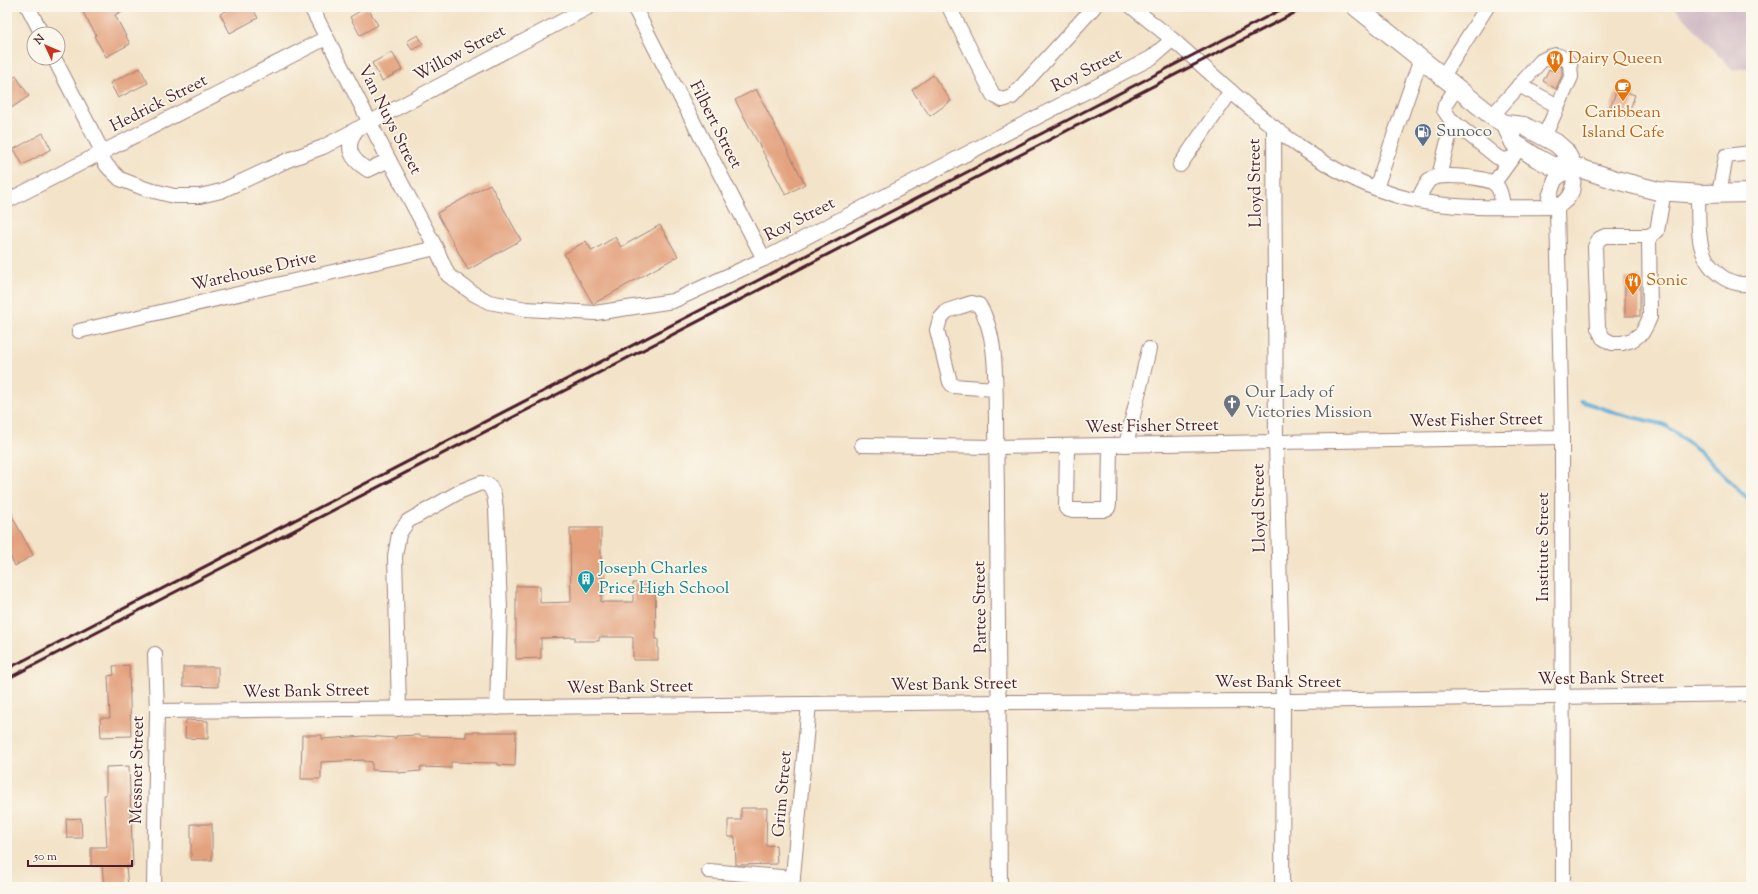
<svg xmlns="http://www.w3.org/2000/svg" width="1758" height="894" font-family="'Sorts Mill Goudy',serif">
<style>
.industrial{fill:#d2bdc6}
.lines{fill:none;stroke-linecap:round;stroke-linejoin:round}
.stream{stroke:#5baad5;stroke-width:4}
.building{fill:#e3a17d}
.minor-casing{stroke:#9e817a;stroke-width:16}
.major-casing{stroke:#9e817a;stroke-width:20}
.minor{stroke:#fff;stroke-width:14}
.major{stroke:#fff;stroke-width:18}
.rail{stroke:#4a1f2b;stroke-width:3}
.labels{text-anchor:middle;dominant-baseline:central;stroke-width:3.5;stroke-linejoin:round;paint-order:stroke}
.street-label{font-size:17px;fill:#4a1f2b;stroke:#fbf7ec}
.food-label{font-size:17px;fill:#c56008;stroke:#fbf7ec;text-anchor:start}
.service-label{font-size:17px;fill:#4e5e75;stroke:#fbf7ec;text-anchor:start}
.worship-label{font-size:17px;fill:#5b616d;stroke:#fbf7ec;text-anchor:start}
.culture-label{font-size:17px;fill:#0d838f;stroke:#fbf7ec;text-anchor:start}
</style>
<rect width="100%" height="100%" fill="#fbf7ec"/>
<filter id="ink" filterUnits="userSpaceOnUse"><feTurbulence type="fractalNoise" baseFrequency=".025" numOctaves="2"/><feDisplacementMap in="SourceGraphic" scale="8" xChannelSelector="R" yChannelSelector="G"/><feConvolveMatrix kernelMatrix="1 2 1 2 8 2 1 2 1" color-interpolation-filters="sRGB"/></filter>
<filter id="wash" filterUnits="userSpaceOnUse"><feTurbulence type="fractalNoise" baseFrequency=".012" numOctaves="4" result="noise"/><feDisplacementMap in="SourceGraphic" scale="16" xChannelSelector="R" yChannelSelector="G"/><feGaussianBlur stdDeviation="0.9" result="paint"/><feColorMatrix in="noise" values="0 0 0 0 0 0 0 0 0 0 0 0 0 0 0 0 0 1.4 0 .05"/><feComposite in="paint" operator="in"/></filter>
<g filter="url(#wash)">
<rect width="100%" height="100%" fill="#f3e3c8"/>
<polygon class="industrial" points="1674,7 1751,7 1751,67 1733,70"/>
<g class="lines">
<polyline class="stream" points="1581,401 1616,413 1665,425 1700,451 1751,502"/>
</g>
<g id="blocks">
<g class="building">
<polygon points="80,7 129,7 115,15 130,44 106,57 94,36 96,35"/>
<polygon points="234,7 252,7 258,18 230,33 220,14"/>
<polygon points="367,7 378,25 360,35 350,17"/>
<polygon points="418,35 423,44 412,50 407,41"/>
<polygon points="392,52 402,70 382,81 372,63"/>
<polygon points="1556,64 1562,67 1562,75 1556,89 1543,81 1549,69 1552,71"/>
<polygon points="140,68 148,83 118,98 110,83"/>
<polygon points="933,75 951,101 930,116 912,90"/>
<polygon points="16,76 29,96 7,111 7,82"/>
<polygon points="756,89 805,184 786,195 735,100"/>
<polygon points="1617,89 1635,95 1627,118 1609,112"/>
<polygon points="43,133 51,149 23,165 14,149"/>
<polygon points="490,184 521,240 468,270 437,213"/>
<polygon points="660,225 678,256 593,304 564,254 586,241 592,251 615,237 621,247"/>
<rect x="1625" y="277" width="15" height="39"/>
<polygon points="7,507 33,555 15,566 7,550"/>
<polygon points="570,528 601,528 601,602 633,602 633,583 655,583 656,639 658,639 658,660 633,660 633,637 599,637 599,641 575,641 575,637 541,638 541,658 516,659 516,586 540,586 540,603 571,602"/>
<polygon points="129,665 131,736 101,737 100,718 110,718 108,676 114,675 113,666"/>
<polygon points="183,667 218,667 218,687 183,686"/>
<polygon points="186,720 208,721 208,739 185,738"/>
<polygon points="466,732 516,732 515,766 498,765 498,763 451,762 451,768 420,767 421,771 398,773 398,771 372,770 372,762 364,761 364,760 321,762 321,779 301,779 302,735 322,735 322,739 365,736 396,738 396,736 419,735 419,736 466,737"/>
<polygon points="129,766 133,866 126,866 128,887 104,887 102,866 91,866 91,847 107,847 104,795 106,795 106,767"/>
<polygon points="741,808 767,808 766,846 776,845 777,864 736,865 735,837 728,837 728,820 741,820"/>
<polygon points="81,818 82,838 67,838 66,819"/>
<rect x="191" y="824" width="21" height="36"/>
</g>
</g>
</g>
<g filter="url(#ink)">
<use href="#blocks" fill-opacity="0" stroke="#9e817a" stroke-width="1"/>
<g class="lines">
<defs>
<g id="minor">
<polyline points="28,7 42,34"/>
<polyline points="311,7 389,160 436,248 448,275 474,294 489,302 526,309 595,313 673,301 764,259 1151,58 1172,40"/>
<polyline points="634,7 764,259"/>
<polyline points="949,7 993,95 1002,100 1012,97 1094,7"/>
<path d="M1132,7c13,11 27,21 40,32 70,61 143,137 237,160 47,11 99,8 148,8"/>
<polyline points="54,58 103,153"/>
<polyline points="1443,76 1487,7"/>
<polyline points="1519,85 1558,106"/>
<polyline points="1457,87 1445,105 1444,110 1451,120 1497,157 1505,160 1512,158"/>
<polyline points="1492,116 1541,61 1549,57 1556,55 1565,58 1570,64 1571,77 1544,137"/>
<polyline points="1274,127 1276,443 1283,702 1282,887"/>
<polyline points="100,154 107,166 120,179 146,189 174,196 200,196 221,191 288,160 323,147 357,129"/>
<path d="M389,160l-21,10c-18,-11 -24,-23 -11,-41l232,-122"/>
<polyline points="1180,165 1231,91"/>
<polyline points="1439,176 1453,121"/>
<polyline points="1494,183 1515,154"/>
<polyline points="1376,188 1421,58"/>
<path d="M1698,194c1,31 -4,66 26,84 8,5 18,7 27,6"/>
<polyline points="1719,194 1726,156 1751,153"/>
<path d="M1418,200c3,-6 7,-17 13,-21 10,-6 55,-2 64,5 6,5 7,16 8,23"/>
<polyline points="7,201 326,38"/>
<path d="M1557,207c19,-11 17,-21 16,-41"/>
<polyline points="1649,236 1650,317 1647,324 1642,333 1632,340 1622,343 1612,343 1603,338 1598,328 1595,247 1599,239 1605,236 1649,236 1657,231 1664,191"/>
<polyline points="79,331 436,248"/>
<path d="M995,389l-42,-3 -3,-4 -13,-52 3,-11 7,-8 12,-4 13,-4 7,2c19,30 16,78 17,112 0,30 1,59 1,88 2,128 3,255 3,382"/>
<polyline points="862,445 996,447 1562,437"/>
<polyline points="1126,445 1149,349"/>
<polyline points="1067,446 1066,508 1069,510 1103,510 1108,508 1109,504 1110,446"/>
<polyline points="399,709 395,556 399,534 408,521 461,491 481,483 489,485 494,495 496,509 500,607 497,708"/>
<polyline points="157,711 1000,702 1292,701 1751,694"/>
<polyline points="709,871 793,878"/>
<polyline points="154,887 157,711 155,654"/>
<polyline points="792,887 809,704"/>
<polyline points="1563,887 1562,437 1557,207 1549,197 1555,180 1573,166"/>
</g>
<g id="major">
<polyline points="1356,7 1492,116 1505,124 1524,126 1556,143 1565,151 1573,166"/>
<polyline points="1505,124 1514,143 1537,158 1552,166 1573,166 1616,180 1658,191 1701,194 1751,193"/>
</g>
</defs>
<use href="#minor" class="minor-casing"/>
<use href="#major" class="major-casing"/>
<use href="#minor" class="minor"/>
<use href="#major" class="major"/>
<g class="rail">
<polyline points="7,669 1286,7"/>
<polyline points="7,679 1306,7"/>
</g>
</g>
</g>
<defs>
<symbol id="restaurant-pin" viewBox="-11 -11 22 30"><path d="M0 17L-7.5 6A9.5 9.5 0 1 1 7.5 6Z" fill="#e8710a" stroke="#fbf7ec"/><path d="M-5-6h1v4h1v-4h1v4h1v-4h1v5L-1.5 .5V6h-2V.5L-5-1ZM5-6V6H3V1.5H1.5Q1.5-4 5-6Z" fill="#fff"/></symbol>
<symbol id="cafe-pin" viewBox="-11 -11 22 30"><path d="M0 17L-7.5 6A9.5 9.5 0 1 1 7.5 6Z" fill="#e8710a" stroke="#fbf7ec"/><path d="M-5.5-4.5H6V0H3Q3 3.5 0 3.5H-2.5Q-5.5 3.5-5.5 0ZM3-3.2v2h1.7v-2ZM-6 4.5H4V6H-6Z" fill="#fff"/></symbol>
<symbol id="fuel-pin" viewBox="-11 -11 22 30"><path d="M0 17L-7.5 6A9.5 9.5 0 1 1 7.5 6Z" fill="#5c6f8a" stroke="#fbf7ec"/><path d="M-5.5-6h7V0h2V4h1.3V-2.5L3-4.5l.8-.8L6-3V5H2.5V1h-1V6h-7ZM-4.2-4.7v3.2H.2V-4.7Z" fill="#fff"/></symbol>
<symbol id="church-pin" viewBox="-11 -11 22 30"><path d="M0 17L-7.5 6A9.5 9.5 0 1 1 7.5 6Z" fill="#6b7280" stroke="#fbf7ec"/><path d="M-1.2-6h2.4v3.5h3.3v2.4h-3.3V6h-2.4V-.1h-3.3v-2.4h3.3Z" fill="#fff"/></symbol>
<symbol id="building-pin" viewBox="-11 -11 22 30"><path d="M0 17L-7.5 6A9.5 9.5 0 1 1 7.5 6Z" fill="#0f9aa8" stroke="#fbf7ec"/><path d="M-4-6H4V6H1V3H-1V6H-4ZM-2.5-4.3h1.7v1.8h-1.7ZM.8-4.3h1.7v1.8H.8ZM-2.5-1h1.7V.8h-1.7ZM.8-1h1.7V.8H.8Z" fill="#fff"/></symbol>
</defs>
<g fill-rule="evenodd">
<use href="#restaurant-pin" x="1545" y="49" width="20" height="27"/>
<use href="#cafe-pin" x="1613" y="77" width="20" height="27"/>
<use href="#fuel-pin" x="1413" y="122" width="20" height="27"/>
<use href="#restaurant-pin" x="1623" y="271" width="20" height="27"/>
<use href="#church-pin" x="1222" y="393" width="20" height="27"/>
<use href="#building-pin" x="576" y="569" width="20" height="27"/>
</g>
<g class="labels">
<g class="street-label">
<text transform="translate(460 54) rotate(-28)">Willow Street</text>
<text transform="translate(1087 71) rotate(-27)">Roy Street</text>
<text transform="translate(159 104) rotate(-27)">Hedrick Street</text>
<text transform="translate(389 120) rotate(63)">Van Nuys Street</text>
<text transform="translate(715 125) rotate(63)">Filbert Street</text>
<text transform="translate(1256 183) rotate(-91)">Lloyd Street</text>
<text transform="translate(800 220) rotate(-27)">Roy Street</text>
<text transform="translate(254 272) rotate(-13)">Warehouse Drive</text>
<text transform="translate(1476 421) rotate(-1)">West Fisher Street</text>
<text transform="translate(1152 427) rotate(-1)">West Fisher Street</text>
<text transform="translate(1260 508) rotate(-91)">Lloyd Street</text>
<text transform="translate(1544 547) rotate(-90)">Institute Street</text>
<text transform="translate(981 607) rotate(-91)">Partee Street</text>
<text transform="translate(1601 679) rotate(-1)">West Bank Street</text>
<text x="1278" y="683">West Bank Street</text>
<text transform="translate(954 685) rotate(-1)">West Bank Street</text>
<text transform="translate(630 688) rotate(-1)">West Bank Street</text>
<text transform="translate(306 692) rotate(-1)">West Bank Street</text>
<text transform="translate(138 770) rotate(-89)">Messner Street</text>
<text transform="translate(783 794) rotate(-85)">Grim Street</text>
</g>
<g class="food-label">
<text x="1568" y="59">Dairy Queen</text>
<text x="1623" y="113" text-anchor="middle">Caribbean<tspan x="1623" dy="20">Island Cafe</tspan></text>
<text x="1646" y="281">Sonic</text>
</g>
<g class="service-label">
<text x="1436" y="132">Sunoco</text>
</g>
<g class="worship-label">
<text x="1245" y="393">Our Lady of<tspan x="1245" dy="20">Victories Mission</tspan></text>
</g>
<g class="culture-label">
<text x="599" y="569">Joseph Charles<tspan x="599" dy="20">Price High School</tspan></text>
</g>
</g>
<rect width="1758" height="894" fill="none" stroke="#fbf7ec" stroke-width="24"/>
<g transform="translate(46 46) rotate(314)"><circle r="19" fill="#fbf7ec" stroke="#b4a19f"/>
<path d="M0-3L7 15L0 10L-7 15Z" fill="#c8321e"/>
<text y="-6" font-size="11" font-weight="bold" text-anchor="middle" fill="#4a1f2b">N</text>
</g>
<path d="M28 860v6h104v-6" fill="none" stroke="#4a1f2b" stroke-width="2"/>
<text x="34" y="860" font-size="12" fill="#4a1f2b" stroke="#fbf7ec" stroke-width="3" paint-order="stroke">50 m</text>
</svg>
